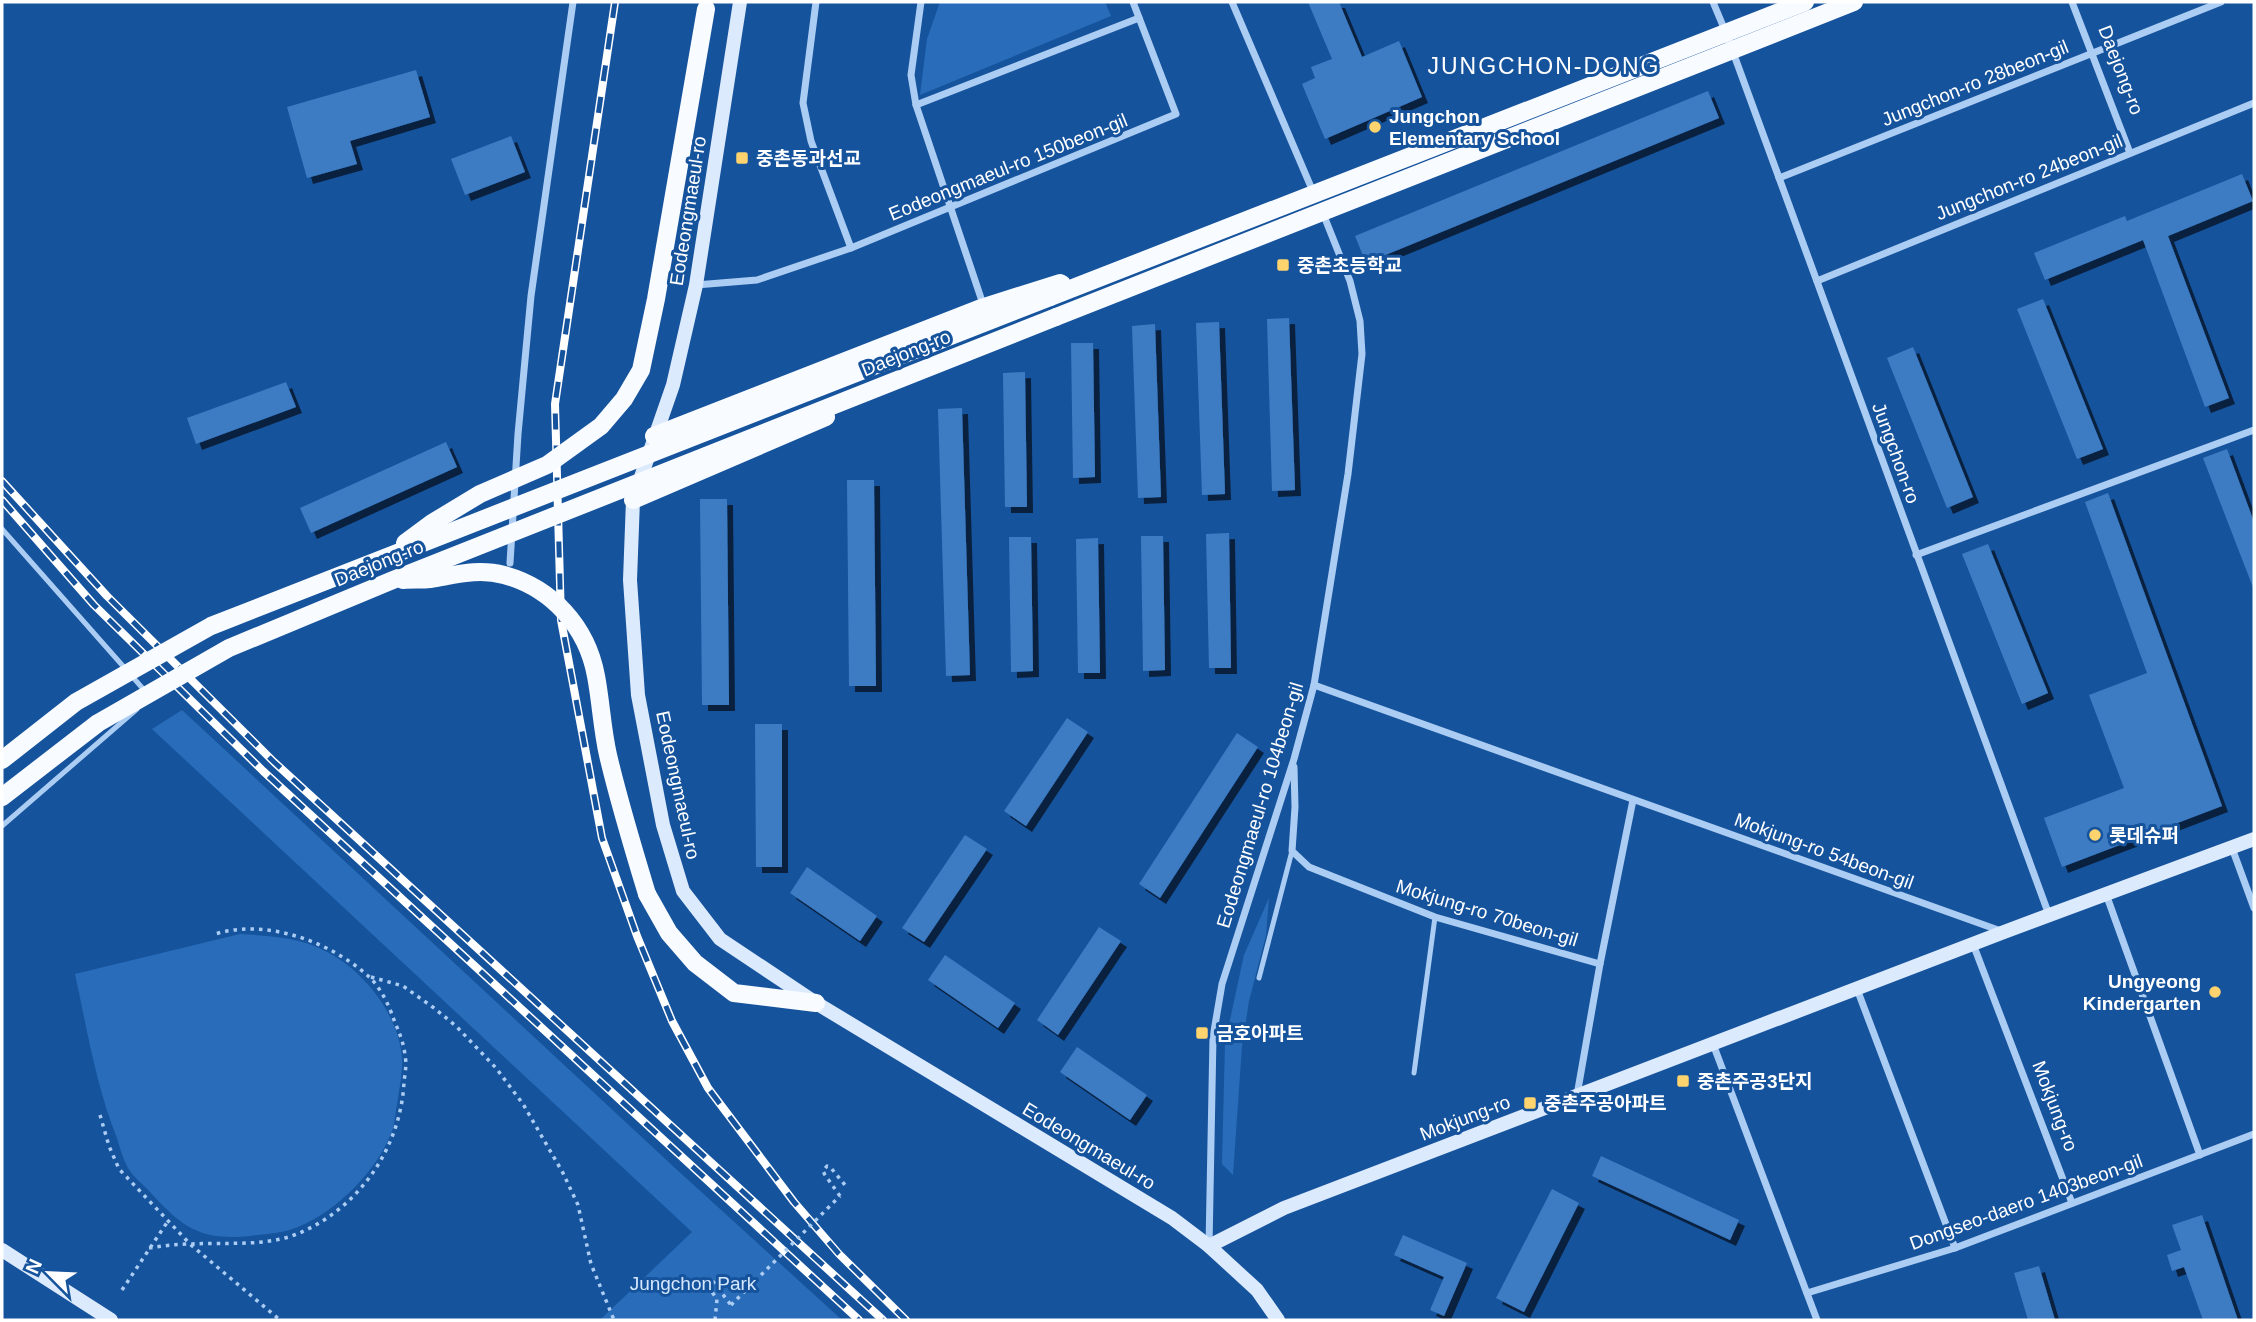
<svg xmlns="http://www.w3.org/2000/svg" width="2256" height="1322" font-family="Arial,'Noto Sans KR',sans-serif">
<style>
.green{fill:#296dba}
.building{fill:#3e7cc3;filter:url(#shadow)}
.lines{fill:none;stroke-linecap:round;stroke-linejoin:round}
.path{stroke:#accdf3;stroke-width:3.5;stroke-dasharray:3.5 5;stroke-linecap:butt}
.lane{stroke:#accdf3;stroke-width:5}
.street{stroke:#accdf3;stroke-width:7}
.secondary{stroke:#dceafd;stroke-width:14}
.primary{stroke:#f8fbff;stroke-width:18}
.rail-casing{stroke:#fff;stroke-width:8}
.rail{stroke:#16539d;stroke-width:5;stroke-dasharray:16;stroke-linecap:butt}
.path-bridge{stroke:#accdf3;stroke-width:3.5;stroke-dasharray:3.5 5;stroke-linecap:butt}
.primary-bridge{stroke:#f8fbff;stroke-width:18}
.poi-dot{fill:#ffd36e;stroke:#16539d;stroke-width:2.5}
.labels{text-anchor:middle;dominant-baseline:central;stroke-width:6;stroke-linejoin:round;paint-order:stroke}
.street-label{font-size:19px;fill:#fff;stroke:#16539d}
.poi-label{font-size:19px;font-weight:bold;fill:#fff;stroke:#16539d;text-anchor:start}
.park-label{font-size:19px;fill:#d4e7fd;stroke:#16539d}
.quarter-label{font-size:23px;letter-spacing:2px;fill:#fff;stroke:#16539d}
</style>
<defs>
<filter id="shadow"><feDropShadow dx="6" dy="6" stdDeviation="0" flood-color="#0009"/></filter>
</defs>
<rect width="100%" height="100%" fill="#16539d"/>
<g class="green">
<polygon points="940,2 1105,2 1111,16 920,95 927,39"/>
<polygon points="182,710 675,1168 842,1320 600,1320 692,1232 152,729"/>
<polygon points="1269,898 1266,935 1249,1001 1242,1046 1233,1175 1222,1164 1225,1043 1244,955"/>
<path d="M240,934c28,2 58,3 83,16 39,18 75,63 79,107 1,15 -3,33 -5,48 -2,8 -2,18 -5,26 -15,40 -55,80 -94,96 -14,6 -33,7 -48,9 -50,5 -68,-9 -100,-44 -7,-8 -17,-15 -22,-24 -5,-9 -8,-20 -11,-30 -21,-52 -30,-109 -42,-164z"/>
</g>
<g class="building">
<polygon points="1308,2 1339,2 1362,57 1399,41 1422,97 1325,139 1302,84 1315,78 1311,67 1332,59"/>
<polygon points="416,70 430,117 350,141 357,164 307,178 287,107"/>
<polygon points="1708,91 1719,118 1366,263 1355,236"/>
<polygon points="511,136 525,172 465,195 451,159"/>
<polygon points="2242,174 2253,201 2168,236 2229,398 2205,407 2143,240 2045,280 2034,253 2125,216 2127,221"/>
<polygon points="2043,299 2103,449 2077,459 2017,309"/>
<polygon points="1289,318 1295,490 1272,491 1267,319"/>
<polygon points="1219,322 1225,494 1202,495 1196,323"/>
<polygon points="1155,324 1161,497 1138,498 1132,326"/>
<polygon points="1071,343 1093,343 1095,477 1073,478"/>
<polygon points="1913,347 1973,497 1947,508 1887,358"/>
<polygon points="1025,372 1027,507 1005,507 1003,373"/>
<polygon points="286,382 296,407 196,444 187,418"/>
<polygon points="962,408 970,675 946,676 938,409"/>
<polygon points="446,442 457,467 311,533 300,508"/>
<polygon points="2227,449 2254,522 2254,590 2203,458"/>
<polygon points="847,480 874,480 876,686 849,686"/>
<polygon points="2108,493 2222,806 2062,867 2044,818 2124,788 2089,695 2147,673 2085,502"/>
<polygon points="700,499 727,499 729,705 702,705"/>
<polygon points="1229,533 1231,668 1209,668 1206,534"/>
<polygon points="1141,536 1163,536 1165,670 1143,671"/>
<polygon points="1009,537 1031,537 1033,671 1011,672"/>
<polygon points="1098,538 1100,673 1078,673 1076,539"/>
<polygon points="1988,544 2048,693 2022,704 1962,554"/>
<polygon points="1067,718 1088,732 1026,826 1004,811"/>
<polygon points="755,724 782,724 782,867 756,867"/>
<polygon points="1237,733 1258,747 1160,898 1139,884"/>
<polygon points="965,835 987,849 924,942 902,928"/>
<polygon points="807,867 877,916 860,941 790,893"/>
<polygon points="1099,927 1121,941 1058,1035 1037,1020"/>
<polygon points="945,955 1015,1003 998,1028 928,980"/>
<polygon points="1077,1047 1147,1095 1130,1120 1060,1072"/>
<polygon points="1601,1156 1739,1220 1730,1240 1592,1176"/>
<polygon points="1552,1189 1579,1203 1524,1312 1496,1298"/>
<polygon points="2202,1215 2238,1320 2203,1320 2184,1267 2172,1271 2167,1255 2181,1250 2172,1225"/>
<polygon points="1403,1235 1467,1263 1444,1316 1430,1310 1444,1277 1394,1255"/>
<polygon points="2039,1266 2055,1320 2028,1320 2014,1273"/>
</g>
<g class="lines">
<g class="path">
<polyline points="371,977 403,986 434,1008 456,1026 496,1068 523,1104 563,1173 578,1205 591,1264 614,1320"/>
<polyline points="100,1115 109,1146 119,1169 190,1244 280,1320"/>
<polyline points="840,1196 825,1175 823,1171 827,1166 831,1168 845,1185"/>
<path d="M149,1248c14,-2 28,-4 43,-4 33,-2 73,3 105,-10 62,-25 104,-87 107,-152 1,-9 3,-18 1,-26 -1,-13 -6,-24 -11,-36 -5,-15 -14,-34 -27,-45 -17,-15 -38,-27 -59,-35 -30,-11 -63,-15 -93,-6"/>
<polyline points="122,1290 168,1221"/>
<polyline points="715,1320 717,1299 707,1285 707,1279 711,1279 731,1305"/>
</g>
<g class="lane">
<polyline points="2,529 145,691"/>
<polyline points="2,826 137,709"/>
<polyline points="1259,978 1292,851"/>
<polyline points="1414,1073 1435,917"/>
</g>
<g class="street">
<polyline points="816,2 803,103 811,141 851,248"/>
<polyline points="921,2 911,75 916,105 984,307"/>
<polyline points="1232,2 1314,194"/>
<polyline points="1713,2 1726,33 2049,915"/>
<polyline points="2072,2 2130,153"/>
<polyline points="916,105 1139,18"/>
<polyline points="1779,178 2221,2"/>
<polyline points="1817,281 2254,103"/>
<polyline points="696,285 757,280 851,248 1176,114 1133,2"/>
<polyline points="1916,555 2254,430"/>
<polyline points="510,563 518,434 531,296 573,2"/>
<polyline points="1314,685 2001,931"/>
<polyline points="1294,767 1295,807 1292,851 1309,867 1435,917 1600,964 1577,1095"/>
<polyline points="2232,848 2254,908"/>
<polyline points="2106,894 2200,1155"/>
<polyline points="1973,944 2072,1203"/>
<polyline points="1600,964 1633,800"/>
<polyline points="1857,989 1955,1248"/>
<polyline points="1713,1044 1817,1320"/>
<polyline points="1209,1246 1213,1037 1222,984 1294,759 1314,685 1348,474 1362,354 1360,321 1350,281 1322,211"/>
<polyline points="1807,1293 1955,1248 2254,1134"/>
</g>
<g class="secondary">
<polyline points="740,2 696,285 673,385 633,500 630,580 638,695 663,825 683,891 720,939 816,1003 1172,1218 1209,1246 1257,1290 1278,1320"/>
<polyline points="1209,1246 1284,1208 2004,932 2254,839"/>
<polyline points="2,1250 111,1320"/>
</g>
<g class="primary">
<polyline points="1050,297 1805,2"/>
<polyline points="1056,317 1854,2"/>
<polyline points="654,436 984,307 1060,283 1062,284"/>
<polyline points="633,500 826,417"/>
<polyline points="647,894 669,933 695,963 734,993 816,1003"/>
</g>
<defs>
<g id="rail">
<polyline points="615,2 555,404 561,620 602,838 637,936 672,1021 708,1088 794,1202 839,1254 906,1320"/>
<polyline points="2,481 107,596 274,762 883,1320"/>
<polyline points="2,500 94,605 263,771 859,1320"/>
</g>
</defs>
<use href="#rail" class="rail-casing"/>
<use href="#rail" class="rail"/>
<polyline class="path-bridge" points="731,1305 840,1196"/>
<g class="primary-bridge">
<polyline points="405,543 432,523 480,494 547,465 601,426 624,399 641,370 656,299 706,9"/>
<path d="M403,580c9,-1 18,0 27,-1 25,-4 48,-11 74,-4 48,13 83,52 92,101 5,26 6,53 12,79 11,47 25,93 39,139"/>
<polyline points="2,760 76,702 211,626 1050,297"/>
<polyline points="2,797 98,723 229,648 393,580 1056,317"/>
</g>
</g>
<g class="poi-dot">
<circle cx="1375" cy="127" r="7"/>
<rect x="735" y="151" width="14" height="14" rx="3.5"/>
<rect x="1276" y="258" width="14" height="14" rx="3.5"/>
<circle cx="2095" cy="835" r="7"/>
<circle cx="2215" cy="992" r="7"/>
<rect x="1195" y="1026" width="14" height="14" rx="3.5"/>
<rect x="1676" y="1074" width="14" height="14" rx="3.5"/>
<rect x="1523" y="1096" width="14" height="14" rx="3.5"/>
</g>
<g class="labels">
<g class="street-label">
<text transform="translate(2121 70) rotate(69)">Daejong-ro</text>
<text transform="translate(1975 83) rotate(-22)">Jungchon-ro 28beon-gil</text>
<text transform="translate(1008 167) rotate(-22)">Eodeongmaeul-ro 150beon-gil</text>
<text transform="translate(2029 177) rotate(-22)">Jungchon-ro 24beon-gil</text>
<text transform="translate(688 211) rotate(-81)">Eodeongmaeul-ro</text>
<text transform="translate(906 353) rotate(-22)">Daejong-ro</text>
<text transform="translate(1896 453) rotate(70)">Jungchon-ro</text>
<text transform="translate(379 563) rotate(-22)">Daejong-ro</text>
<text transform="translate(678 785) rotate(78)">Eodeongmaeul-ro</text>
<text transform="translate(1260 805) rotate(-73)">Eodeongmaeul-ro 104beon-gil</text>
<text transform="translate(1824 851) rotate(20)">Mokjung-ro 54beon-gil</text>
<text transform="translate(1487 913) rotate(17)">Mokjung-ro 70beon-gil</text>
<text transform="translate(2055 1106) rotate(69)">Mokjung-ro</text>
<text transform="translate(1465 1118) rotate(-21)">Mokjung-ro</text>
<text transform="translate(1089 1146) rotate(31)">Eodeongmaeul-ro</text>
<text transform="translate(2026 1202) rotate(-20)">Dongseo-daero 1403beon-gil</text>
</g>
<g class="poi-label">
<text x="1389" y="116">Jungchon<tspan x="1389" dy="22">Elementary School</tspan></text>
<text x="756" y="158">중촌동과선교</text>
<text x="1297" y="265">중촌초등학교</text>
<text x="2109" y="835">롯데슈퍼</text>
<text x="2201" y="981" text-anchor="end">Ungyeong<tspan x="2201" dy="22">Kindergarten</tspan></text>
<text x="1216" y="1033">금호아파트</text>
<text x="1697" y="1081">중촌주공3단지</text>
<text x="1544" y="1103">중촌주공아파트</text>
</g>
<g class="park-label">
<text x="693" y="1283">Jungchon Park</text>
</g>
<g class="quarter-label">
<text x="1544" y="66">JUNGCHON-DONG</text>
</g>
</g>
<rect width="2256" height="1322" fill="none" stroke="#ffffff" stroke-width="7"/>
<g transform="translate(49 1273) rotate(294)" stroke="#16539d" stroke-width="5" paint-order="stroke">
<path d="M0-5L12 26L0 18L-12 26Z" fill="#ffffff"/>
<text y="-10" font-size="19" font-weight="bold" text-anchor="middle" fill="#ffffff">N</text>
</g>
</svg>
